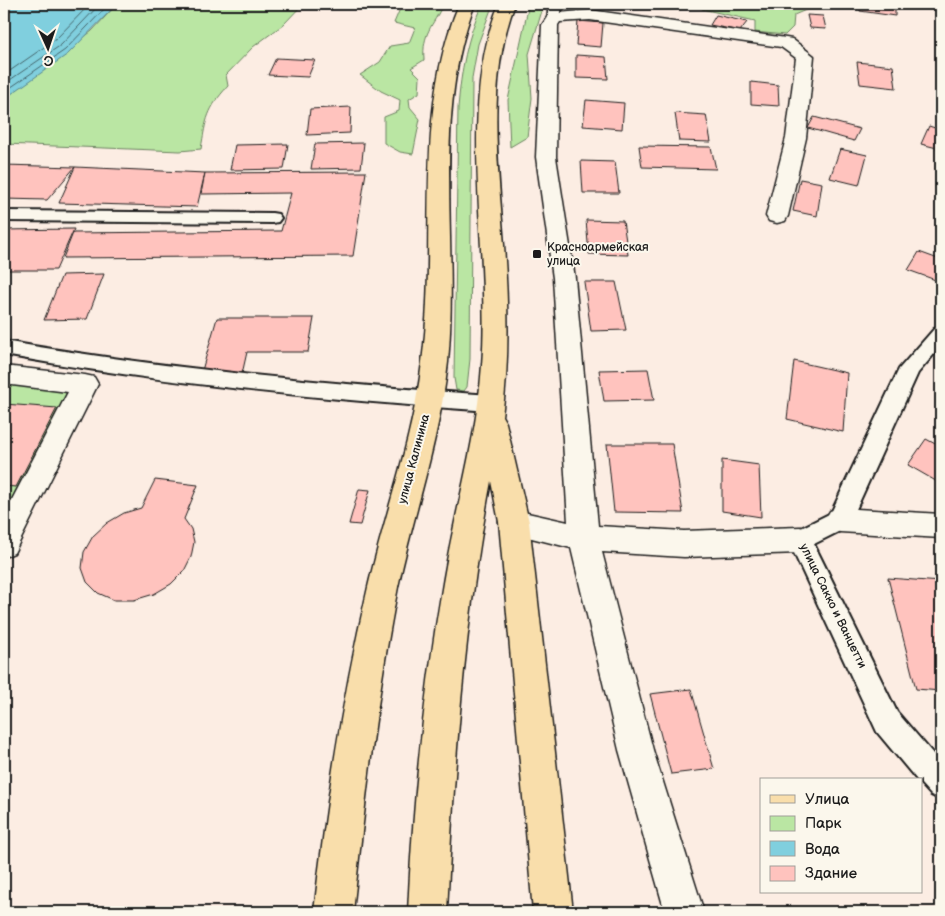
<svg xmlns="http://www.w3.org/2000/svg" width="945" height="916" font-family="'Balsamiq Sans',sans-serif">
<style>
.green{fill:#bae6a3;stroke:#6b8160}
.water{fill:#80cfde;stroke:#588790}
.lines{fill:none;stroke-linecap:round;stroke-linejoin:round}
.shore{stroke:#44646a;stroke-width:1}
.building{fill:#ffc3be;stroke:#1c1c1c}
.lane-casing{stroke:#1c1c1c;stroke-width:4}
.street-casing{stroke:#1c1c1c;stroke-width:3}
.primary-casing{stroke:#1c1c1c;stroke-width:3}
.lane{fill:#fbf7ec;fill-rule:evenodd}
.street{fill:#fbf7ec;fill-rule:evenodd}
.primary{fill:#f9deab;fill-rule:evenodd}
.poi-dot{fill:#1c1c1c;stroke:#fbf7ec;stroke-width:2}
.labels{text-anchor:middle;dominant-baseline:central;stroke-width:4;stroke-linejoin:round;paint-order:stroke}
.poi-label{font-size:12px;fill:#1c1c1c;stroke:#fbf7ec;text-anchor:start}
.street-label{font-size:12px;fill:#1c1c1c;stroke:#fbf7ec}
</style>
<rect width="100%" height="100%" fill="#fcede3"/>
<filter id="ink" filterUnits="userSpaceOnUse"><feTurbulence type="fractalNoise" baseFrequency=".02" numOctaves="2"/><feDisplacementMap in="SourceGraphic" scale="10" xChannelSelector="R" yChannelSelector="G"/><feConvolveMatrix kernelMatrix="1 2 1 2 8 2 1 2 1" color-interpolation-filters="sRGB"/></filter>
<g filter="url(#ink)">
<g class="green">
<path d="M117,4h186l-19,20 -31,23 -27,28 2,11c-21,23 -22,33 -27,63l-21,2 -176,-7v-45l88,-68z"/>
<path d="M402,4h41c-10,23 -21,28 -19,56l-13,8 9,9 -1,16 -10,6 1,8 10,12 -7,35 -13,-2 -16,-9v-26l15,-6 1,-11 -19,-9 -21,-16 20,-13 10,-16 19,-3 6,-15 -21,-5z"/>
<path d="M482,4h11l-15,40 -6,34 -2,281 -3,28 -3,4 -8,-1 -2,-12 4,-270c3,-38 9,-70 24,-104z"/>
<polygon points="529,4 544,4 529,54 532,98 527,137 510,147 508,100"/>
<polygon points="703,4 814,4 813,7 794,15 793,27 785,35 755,32 755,21 702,9"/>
<polygon points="4,375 83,384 4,539"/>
</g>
<polygon class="water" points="4,4 117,4 68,54 4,99"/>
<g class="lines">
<g class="shore">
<polyline points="4,75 56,39 90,4"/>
<polyline points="4,84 61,45 100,4"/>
<polyline points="4,92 65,50 109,4"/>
</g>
</g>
<g class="building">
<polygon points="860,4 895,4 895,16 860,11"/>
<polygon points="716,15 747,22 740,31 710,25"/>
<polygon points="807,15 823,16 826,29 810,28"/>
<polygon points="578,21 603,23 601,47 576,45"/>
<polygon points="576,55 606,57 608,79 576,78"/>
<polygon points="276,58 315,60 308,77 268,75"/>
<polygon points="857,62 893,66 896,88 860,84"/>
<polygon points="751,82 778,85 779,106 751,104"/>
<polygon points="586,100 624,103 622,129 583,126"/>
<polygon points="351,107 350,133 307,135 310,109"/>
<polygon points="675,113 706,115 711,142 679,141"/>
<polygon points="814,117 860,129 854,141 808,128"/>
<polygon points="929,126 941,130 941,149 921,144"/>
<polygon points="364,143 361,168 311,169 315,144"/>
<polygon points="288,144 284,169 230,170 235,145"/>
<polygon points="639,146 711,147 716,169 642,167"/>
<polygon points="840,149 867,155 859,185 830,178"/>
<polygon points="581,161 615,162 619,193 583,193"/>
<polygon points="4,165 75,167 47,200 4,199"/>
<polygon points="75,167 205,173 197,207 59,203"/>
<polygon points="366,172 353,256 63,258 73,233 281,231 291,193 201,194 205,173"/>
<polygon points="800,179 822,183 817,216 793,211"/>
<polygon points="586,220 623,221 628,255 589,254"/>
<polygon points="74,229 56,270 4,270 4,230"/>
<polygon points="919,252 941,260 941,282 908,270"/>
<polygon points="104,274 87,319 44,320 62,275"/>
<polygon points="584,282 616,282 626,330 591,331"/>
<polygon points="217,318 314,318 308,352 247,352 242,374 201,374"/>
<polygon points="794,361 847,373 843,432 787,419"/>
<polygon points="648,369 654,400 604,401 599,370"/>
<polygon points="4,404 57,408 16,487 4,486"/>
<polygon points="926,439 941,447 941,484 908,465"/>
<polygon points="607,444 672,444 683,513 614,512"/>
<polygon points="722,460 759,465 761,517 722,511"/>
<polygon points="155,480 198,485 184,519 191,529 194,542 191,557 184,571 171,584 154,594 134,600 114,600 98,593 87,582 82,568 84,552 93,536 107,523 124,513 141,508"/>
<polygon points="359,489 370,490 360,525 349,524"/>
<polygon points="888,578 941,582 941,691 916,689"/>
<polygon points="691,689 714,769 671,774 650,694"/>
</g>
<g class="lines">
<defs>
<g id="lane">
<polygon points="549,4 562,4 560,20 555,21 548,17"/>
<polygon points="4,211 272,213 278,214 281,218 278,222 272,223 4,221"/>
<polygon points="941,327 941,346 918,373 848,527 814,544 897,712 941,763 941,800 931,795 921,784 921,780 917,780 877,732 788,540 791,533 831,513 899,369 934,329"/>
<path d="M4,341c161,28 324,43 487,54l8,2 3,6 -3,6 -8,2c-163,-11 -326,-27 -487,-56z"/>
</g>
<g id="street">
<polygon points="590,10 786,38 792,39 814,56 806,138 788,216 785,221 777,223 769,221 766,216 786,138 796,58 781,47 590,20 560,22 558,25 556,157 575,278 598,526 684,531 800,527 810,531 815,540 810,549 800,553 684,557 602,552 653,750 704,912 665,912 619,750 571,548 504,531 499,522 504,513 514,510 568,522 553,278 536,157 542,25 549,14"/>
<polygon points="4,366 85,375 94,377 98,384 14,553 4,557 4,515 68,392 4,384"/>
<polygon points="840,508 941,514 941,538 840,532 830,529 825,520 830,511"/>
</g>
<g id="primary">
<path d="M459,4h16c-44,111 -16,241 -27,358 -8,76 -34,150 -50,225 -21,107 -33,216 -45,325h-39c12,-108 29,-218 54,-325 17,-75 45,-148 54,-225 16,-118 -10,-246 37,-358z"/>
<path d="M499,4h16c-29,75 -17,162 -11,241 4,57 6,114 -2,171l4,7 23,99 44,390h-40l-34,-390 -8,-41c-27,143 -37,286 -44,431h-39c5,-110 16,-221 35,-329 12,-73 34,-144 39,-218 9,-113 -26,-257 17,-361z"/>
</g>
</defs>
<use href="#lane" class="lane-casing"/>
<use href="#street" class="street-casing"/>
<use href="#primary" class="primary-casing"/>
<use href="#lane" class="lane"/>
<use href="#street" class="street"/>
<use href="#primary" class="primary"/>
</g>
</g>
<rect class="poi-dot" x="532" y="249" width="10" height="10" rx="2.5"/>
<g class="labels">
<g class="poi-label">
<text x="547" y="247">Красноармейская<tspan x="547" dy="14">улица</tspan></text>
</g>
<g class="street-label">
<text transform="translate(414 459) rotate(-75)">улица Калинина</text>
<text transform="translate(833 606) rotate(64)">улица Сакко и Ванцетти</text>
</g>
</g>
<rect width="945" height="916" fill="none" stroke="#fbf7ec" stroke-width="20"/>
<rect x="10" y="10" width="925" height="896" fill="none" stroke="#1c1c1c" stroke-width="2" filter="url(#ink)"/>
<rect x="760" y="778" width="162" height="115" fill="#fbf7ec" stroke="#a29f99"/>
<rect x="770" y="795" width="25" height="8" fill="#f9deab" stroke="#a29f99"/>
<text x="805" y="804" font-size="15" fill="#1c1c1c">Улица</text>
<rect x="770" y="816" width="25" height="15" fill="#bae6a3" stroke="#a29f99"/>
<text x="805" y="828" font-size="15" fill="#1c1c1c">Парк</text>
<rect x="770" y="841" width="25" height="15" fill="#80cfde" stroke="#a29f99"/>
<text x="805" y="854" font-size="15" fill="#1c1c1c">Вода</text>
<rect x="770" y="866" width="25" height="15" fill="#ffc3be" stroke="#a29f99"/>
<text x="805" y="878" font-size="15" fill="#1c1c1c">Здание</text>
<g transform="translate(48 48) rotate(177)" stroke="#fbf7ec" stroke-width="4" paint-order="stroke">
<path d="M0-4L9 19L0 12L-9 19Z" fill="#1c1c1c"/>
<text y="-8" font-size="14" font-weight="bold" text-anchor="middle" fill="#1c1c1c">С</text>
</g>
</svg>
